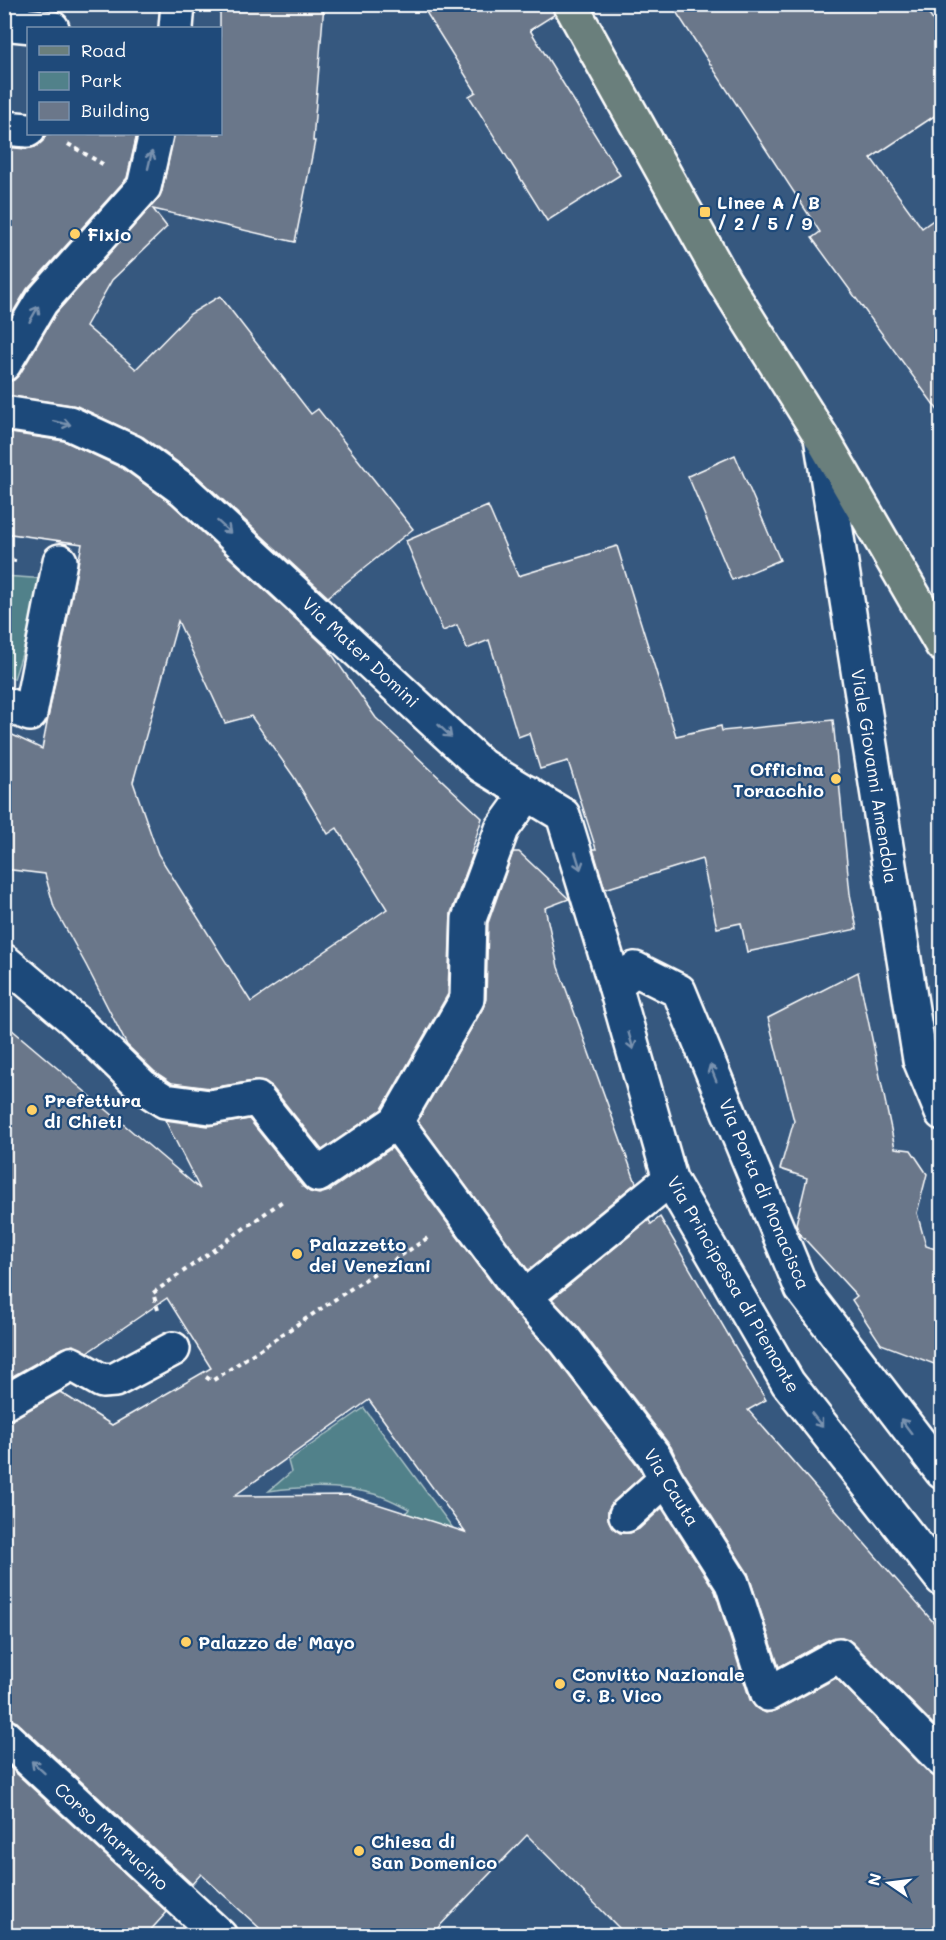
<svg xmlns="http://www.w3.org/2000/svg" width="946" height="1940" font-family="Mali,sans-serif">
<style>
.green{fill:#51818a;stroke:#a8c0c4;stroke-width:1.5}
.building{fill:#6b778a;stroke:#fff;stroke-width:1.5;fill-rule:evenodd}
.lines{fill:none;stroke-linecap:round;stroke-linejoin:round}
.street-casing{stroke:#fff;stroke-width:38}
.secondary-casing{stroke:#fff;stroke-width:38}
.primary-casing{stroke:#fff;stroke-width:38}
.path{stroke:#fff;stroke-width:4;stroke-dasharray:4.5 4.5;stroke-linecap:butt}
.street{stroke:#1f4a7a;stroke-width:33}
.secondary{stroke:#1f4a7a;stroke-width:33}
.primary{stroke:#6b7f7c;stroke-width:33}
.oneway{stroke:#7992af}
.poi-dot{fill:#ffd166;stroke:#1f4a7a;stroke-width:2}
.labels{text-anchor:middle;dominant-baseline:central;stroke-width:4.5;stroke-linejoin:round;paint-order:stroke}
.poi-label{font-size:18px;font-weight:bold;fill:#fff;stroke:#1f4a7a;text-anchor:start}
.street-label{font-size:18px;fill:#fff;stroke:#1f4a7a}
</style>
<rect width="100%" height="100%" fill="#36587f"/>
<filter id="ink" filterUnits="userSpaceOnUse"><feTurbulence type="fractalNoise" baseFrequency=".0167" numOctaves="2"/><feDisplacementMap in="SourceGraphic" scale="12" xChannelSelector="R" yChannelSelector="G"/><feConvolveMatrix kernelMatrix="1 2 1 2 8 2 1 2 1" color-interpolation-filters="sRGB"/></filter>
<g filter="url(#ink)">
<g class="green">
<polygon points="4,576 46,579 14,679 5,675"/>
<path d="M364,1408l97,131 -58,-21 6,-9c-10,-5 -21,-11 -31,-14 -35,-10 -74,-9 -109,-4l22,-19 -3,-11z"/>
</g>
<g class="building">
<polygon points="220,4 324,4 313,141 315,141 295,242 153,209 167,227 112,280 86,326 136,369 190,314 220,296 311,414 318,409 413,529 328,597 197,476 143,437 77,406 4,395 4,383 14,380 20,374 56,313 158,199 162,191 174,134 220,134"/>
<polygon points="421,4 551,4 554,15 530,30 620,175 547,221 469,96 476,92"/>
<polygon points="671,4 922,4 942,34 942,111 871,158 922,228 942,214 942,416 812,238 820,232"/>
<polygon points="46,134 137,134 127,178 27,289 4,327 4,147 26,149 35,147 43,141"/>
<path d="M4,432l60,9 58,27 50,36 157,146 47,68 106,100 -11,36h2l-22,59 -3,81 -66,115 -60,41 -50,-63 -8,-5 -10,-1 -44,7 -38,-5 -18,-12 -27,-26 -41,-80 -32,-58 -9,-33 -41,-5v-138l38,18 40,-205 -78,-11zM178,621l47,102 26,-7 43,61 34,57 9,-6 50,81 -136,93 -93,-148 -25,-72z"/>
<polygon points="735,455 780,560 732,580 688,476"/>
<polygon points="488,506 518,576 617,546 676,736 721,726 722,731 833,720 850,894 857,929 747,952 741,923 717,928 702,859 605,889 593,849 596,849 568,761 540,769 529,733 518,737 489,640 467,649 457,625 443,631 406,541"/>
<polygon points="513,852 519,852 569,899 545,908 558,967 636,1183 528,1270 418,1121 483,1008 486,999 488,923"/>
<polygon points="858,972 895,1148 911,1150 927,1174 917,1213 926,1246 942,1251 942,1367 881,1344 852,1300 857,1296 799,1233 796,1224 807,1178 780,1169 794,1121 768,1018"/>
<path d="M4,1023l196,166 -35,-69 43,6 41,-7 54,68 7,5 9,2 10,-3 63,-43 118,160 41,44 87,114 5,9 -30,27 -5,8v9l5,9 7,5h10l9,-4 23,-21 53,83 35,109 6,8 10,5 11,-3 59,-32 93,95 7,5h6v157h-316l-99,-100 -96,100h-164l-66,-61 -9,10 -175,-162 -13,-4v-296l9,-3 47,-27 52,33 99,-57 -44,-70 -79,54 -15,-7 -10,3 -59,33zM369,1400l96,132 -116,-37 -115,1z"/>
<polygon points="660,1217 766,1400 748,1410 942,1632 942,1733 852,1642 842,1637 830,1639 779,1667 748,1573 682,1470 671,1447 580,1329 552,1299 649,1220 651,1224"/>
<polygon points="4,1762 167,1912 146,1935 4,1935"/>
</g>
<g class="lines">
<defs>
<g id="street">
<polyline points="13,4 12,24 52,28"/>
<polyline points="176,28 178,4"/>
<polyline points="4,128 28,130"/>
<polyline points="4,364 41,302 144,187 156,134"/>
<polyline points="4,413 69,423 132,452 184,490 482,766 563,815 615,985"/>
<polyline points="4,704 30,714 60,561"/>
<polyline points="4,961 73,1019 142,1086 165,1101 210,1107 257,1099 318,1175 396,1122 467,999 469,919 502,829 528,793"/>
<polyline points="396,1122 525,1297 565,1340 654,1456 666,1479 732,1583 768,1694 839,1655 942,1760"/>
<polyline points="525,1297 670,1179"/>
<polyline points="4,1403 72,1364 102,1381 115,1380 173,1349"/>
<polyline points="626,1515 666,1479"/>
<polyline points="4,1736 220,1936"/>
</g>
<g id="secondary">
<polyline points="821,437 920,1060 942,1113"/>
<polyline points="942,1472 802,1289 679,991 635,969 615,985 670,1179 788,1383 942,1579"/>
</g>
<polyline id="primary" points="570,4 724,281 821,436 942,645"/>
</defs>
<use href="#street" class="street-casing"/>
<use href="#secondary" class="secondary-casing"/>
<use href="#primary" class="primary-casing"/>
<g class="path">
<polyline points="68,144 106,166"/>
<polyline points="4,560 16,561"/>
<polyline points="158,1310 153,1293 284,1200"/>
<polyline points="206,1377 212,1381 429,1237"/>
</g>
<use href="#street" class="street"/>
<use href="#secondary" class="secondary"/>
<use href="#primary" class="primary"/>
</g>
<defs><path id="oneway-shaft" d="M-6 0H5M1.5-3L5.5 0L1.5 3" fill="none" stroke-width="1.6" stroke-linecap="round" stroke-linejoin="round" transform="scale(1.5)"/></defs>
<g class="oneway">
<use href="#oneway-shaft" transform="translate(150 160) rotate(-77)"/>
<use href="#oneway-shaft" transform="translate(34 314) rotate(-60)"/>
<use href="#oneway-shaft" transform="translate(62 423) rotate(12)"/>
<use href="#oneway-shaft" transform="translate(224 527) rotate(42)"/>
<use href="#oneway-shaft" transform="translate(445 731) rotate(43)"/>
<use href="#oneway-shaft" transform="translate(578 861) rotate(73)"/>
<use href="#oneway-shaft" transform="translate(631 1041) rotate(74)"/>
<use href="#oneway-shaft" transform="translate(713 1073) rotate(-112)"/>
<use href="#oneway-shaft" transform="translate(817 1420) rotate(52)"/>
<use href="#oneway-shaft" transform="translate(906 1426) rotate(-127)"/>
<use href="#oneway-shaft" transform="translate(38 1767) rotate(-137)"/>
</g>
</g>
<g class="poi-dot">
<rect x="699" y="206" width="12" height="12" rx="3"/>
<circle cx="75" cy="234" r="6"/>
<circle cx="836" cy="779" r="6"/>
<circle cx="32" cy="1110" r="6"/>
<circle cx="297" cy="1254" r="6"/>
<circle cx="186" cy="1642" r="6"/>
<circle cx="560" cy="1684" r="6"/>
<circle cx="359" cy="1851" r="6"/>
</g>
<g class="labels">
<g class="poi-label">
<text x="717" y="202">Linee A / B<tspan x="717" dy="21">/ 2 / 5 / 9</tspan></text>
<text x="87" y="234">Fixio</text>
<text x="824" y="769" text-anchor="end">Officina<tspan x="824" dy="21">Toracchio</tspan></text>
<text x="44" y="1100">Prefettura<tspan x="44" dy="21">di Chieti</tspan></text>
<text x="309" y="1244">Palazzetto<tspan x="309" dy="21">dei Veneziani</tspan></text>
<text x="198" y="1642">Palazzo de' Mayo</text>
<text x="572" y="1674">Convitto Nazionale<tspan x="572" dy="21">G. B. Vico</tspan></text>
<text x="371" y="1841">Chiesa di<tspan x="371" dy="21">San Domenico</tspan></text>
</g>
<g class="street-label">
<text transform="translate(361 652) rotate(43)">Via Mater Domini</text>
<text transform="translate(875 776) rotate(81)">Viale Giovanni Amendola</text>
<text transform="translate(765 1194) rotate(67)">Via Porta di Monacisca</text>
<text transform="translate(734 1284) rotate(60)">Via Principessa di Piemonte</text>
<text transform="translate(672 1487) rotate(58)">Via Cauta</text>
<text transform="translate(112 1836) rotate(43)">Corso Marrucino</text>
</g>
</g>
<rect width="946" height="1940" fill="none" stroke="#1f4a7a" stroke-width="24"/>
<rect x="12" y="12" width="922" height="1916" fill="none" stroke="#fff" stroke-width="2" filter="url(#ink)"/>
<rect x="27" y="27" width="195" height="108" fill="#1f4a7a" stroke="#7992af" stroke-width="1.5"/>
<rect x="39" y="46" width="30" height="9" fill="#6b7f7c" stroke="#7992af" stroke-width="1.5"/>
<text x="81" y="57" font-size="18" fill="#ffffff">Road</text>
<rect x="39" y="72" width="30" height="18" fill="#51818a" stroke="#7992af" stroke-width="1.5"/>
<text x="81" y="87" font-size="18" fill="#ffffff">Park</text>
<rect x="39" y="102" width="30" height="18" fill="#6b778a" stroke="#7992af" stroke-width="1.5"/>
<text x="81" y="117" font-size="18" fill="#ffffff">Building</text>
<g transform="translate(889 1883) rotate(284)" stroke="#1f4a7a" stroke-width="4.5" paint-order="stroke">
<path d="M0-4.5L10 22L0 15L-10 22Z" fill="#ffffff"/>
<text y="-9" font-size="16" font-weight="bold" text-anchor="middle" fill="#ffffff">N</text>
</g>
</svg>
